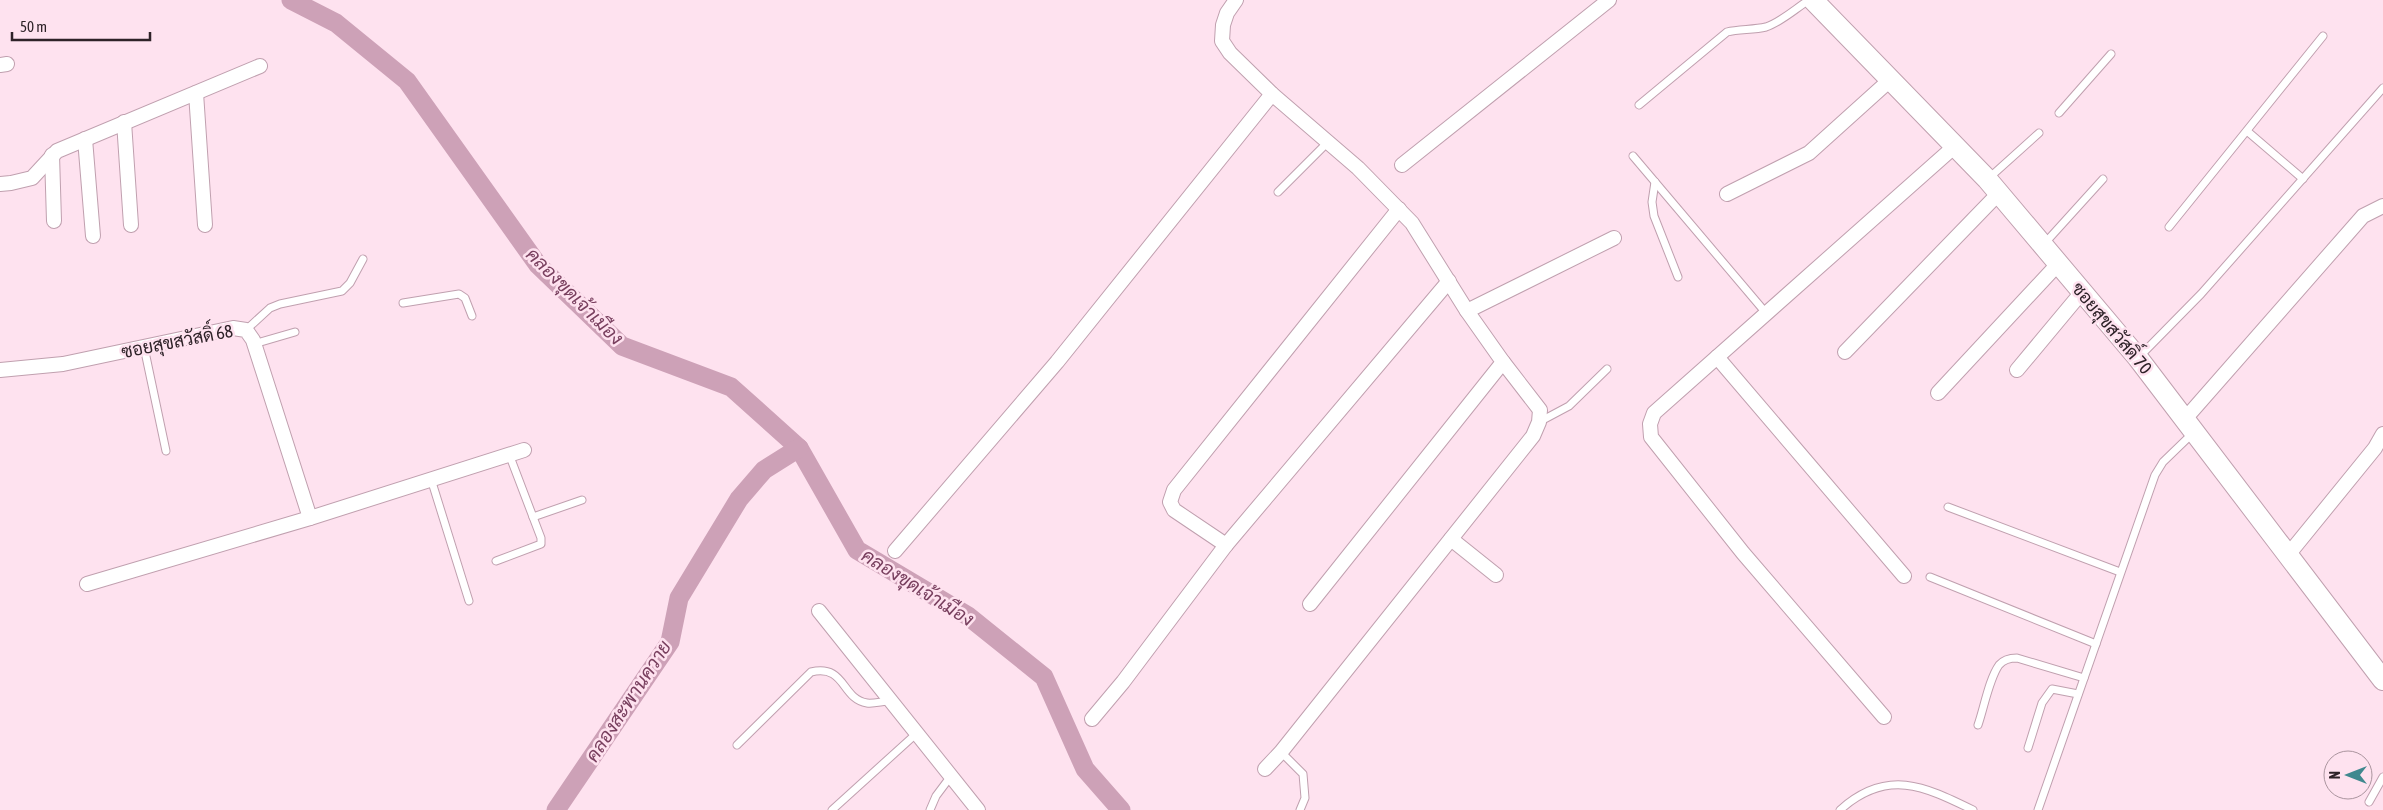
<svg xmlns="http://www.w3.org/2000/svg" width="2383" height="810" font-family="'Asap Condensed',Sarabun,sans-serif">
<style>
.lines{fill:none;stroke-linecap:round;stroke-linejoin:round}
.canal{stroke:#cda1b7;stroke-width:19}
.lane-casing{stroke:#c0a0af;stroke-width:9}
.street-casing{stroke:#c0a0af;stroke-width:16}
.secondary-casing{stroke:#c0a0af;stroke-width:22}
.lane{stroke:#fff;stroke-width:7}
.street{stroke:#fff;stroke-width:14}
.secondary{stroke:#fff;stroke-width:20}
.labels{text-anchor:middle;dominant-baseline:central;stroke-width:5;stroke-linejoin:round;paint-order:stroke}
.street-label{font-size:18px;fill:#2e2228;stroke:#fee2ef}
.water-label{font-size:19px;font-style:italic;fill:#79405f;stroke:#fee2ef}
</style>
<rect width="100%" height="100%" fill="#fee2ef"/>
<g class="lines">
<g class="canal">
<polyline points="291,0 336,23 407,81 538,265 622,346 731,387 799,448 857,550 968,616 1044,677 1085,769 1121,810"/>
<polyline points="556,810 670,642 679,598 739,499 764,470 799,448"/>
</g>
<defs>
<g id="lane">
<path d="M1639,105l88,-73c12,-3 26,-2 39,-5 15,-5 29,-18 43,-27"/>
<polyline points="2059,113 2111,54"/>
<polyline points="2247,131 2303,179"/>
<polyline points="1633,156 1766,313"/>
<polyline points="1989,178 2039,133"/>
<polyline points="1655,182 1652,202 1654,216 1678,277"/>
<polyline points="1278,192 1328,142"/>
<polyline points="2169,227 2323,36"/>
<polyline points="2045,243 2103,179"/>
<polyline points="403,303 459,294 465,298 472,316"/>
<polyline points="246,330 270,308 280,304 342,291 350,283 363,259"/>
<polyline points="254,344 295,332"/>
<polyline points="144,347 166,451"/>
<polyline points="2140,356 2201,294 2383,88"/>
<polyline points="1539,422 1569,406 1607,369"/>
<polyline points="431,479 469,601"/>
<polyline points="1948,507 2120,572"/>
<polyline points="533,517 582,500"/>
<polyline points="496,561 541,544 541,538 509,454"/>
<polyline points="1930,577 2096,644"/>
<path d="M1978,725c6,-17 11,-46 21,-60 5,-6 11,-7 18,-7l67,20"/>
<path d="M737,745l74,-73c35,-8 30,27 56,31 7,1 16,-2 24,-2"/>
<polyline points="2028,748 2042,703 2052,689 2078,694"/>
<polyline points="1281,752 1303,774 1305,798 1300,810"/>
<polyline points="2369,802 2383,777"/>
<polyline points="832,810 917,733"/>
<polyline points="930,810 936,796 951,776"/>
<path d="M1840,810c47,-42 84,-24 133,0"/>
<polyline points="2038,810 2155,475 2163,462 2193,433"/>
</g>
<g id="street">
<polyline points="1236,0 1227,13 1223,25 1222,41 1230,53 1272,94 1358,168 1412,223 1467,311 1503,362 1310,604"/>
<polyline points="0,65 7,64"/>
<polyline points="196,93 205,225"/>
<polyline points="124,122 131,225"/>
<polyline points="85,139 93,236"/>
<polyline points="52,155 54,221"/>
<polyline points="1402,165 1609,0"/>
<polyline points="0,184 11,183 32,178 57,151 260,66"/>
<polyline points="1727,194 1809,153 1890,80"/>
<polyline points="1467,311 1614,238"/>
<polyline points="1845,352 1999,193"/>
<polyline points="1717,357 1904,576"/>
<polyline points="0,370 63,364 233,328 246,330 253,340 310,518"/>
<polyline points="2017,370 2082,292"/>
<polyline points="1938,393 2058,264"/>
<polyline points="2185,419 2363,216 2383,206"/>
<polyline points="1451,539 1496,575"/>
<polyline points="1226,545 1174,510 1170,502 1174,490 1399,209"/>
<polyline points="895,551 1057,362 1272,94"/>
<polyline points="2288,555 2375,448 2383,434"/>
<polyline points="87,584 310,518 524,450"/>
<polyline points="819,611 978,810"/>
<polyline points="1884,717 1743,553 1651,437 1650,424 1654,413 1955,146"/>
<polyline points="1092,719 1123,682 1226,545 1449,281"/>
<polyline points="1265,769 1281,752 1533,436 1539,422 1540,410 1503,362"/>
</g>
<polyline id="secondary" points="1813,0 1987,179 2138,358 2383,680"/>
</defs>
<use href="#lane" class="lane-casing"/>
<use href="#street" class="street-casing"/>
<use href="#secondary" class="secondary-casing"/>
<use href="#lane" class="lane"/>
<use href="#street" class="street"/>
<use href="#secondary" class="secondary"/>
</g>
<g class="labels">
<g class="street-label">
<text transform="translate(2112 328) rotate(50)">ซอยสุขสวัสดิ์ 70</text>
<text transform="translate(177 341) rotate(-11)">ซอยสุขสวัสดิ์ 68</text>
</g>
<g class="water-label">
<text transform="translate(575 296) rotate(45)">คลองขุดเจ้าเมือง</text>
<text transform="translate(918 587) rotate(32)">คลองขุดเจ้าเมือง</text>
<text transform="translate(628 701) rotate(-57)">คลองสะพานควาย</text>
</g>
</g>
<g transform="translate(2348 775) rotate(270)"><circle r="24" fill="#fee2ef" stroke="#ab959f"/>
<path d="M0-4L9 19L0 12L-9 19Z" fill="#40888f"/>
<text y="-8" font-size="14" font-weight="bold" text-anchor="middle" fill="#2e2228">N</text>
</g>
<path d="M12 32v8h138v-8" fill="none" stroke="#2e2228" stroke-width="2.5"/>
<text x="20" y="32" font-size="15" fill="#2e2228" stroke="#fee2ef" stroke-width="4" paint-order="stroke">50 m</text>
</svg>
